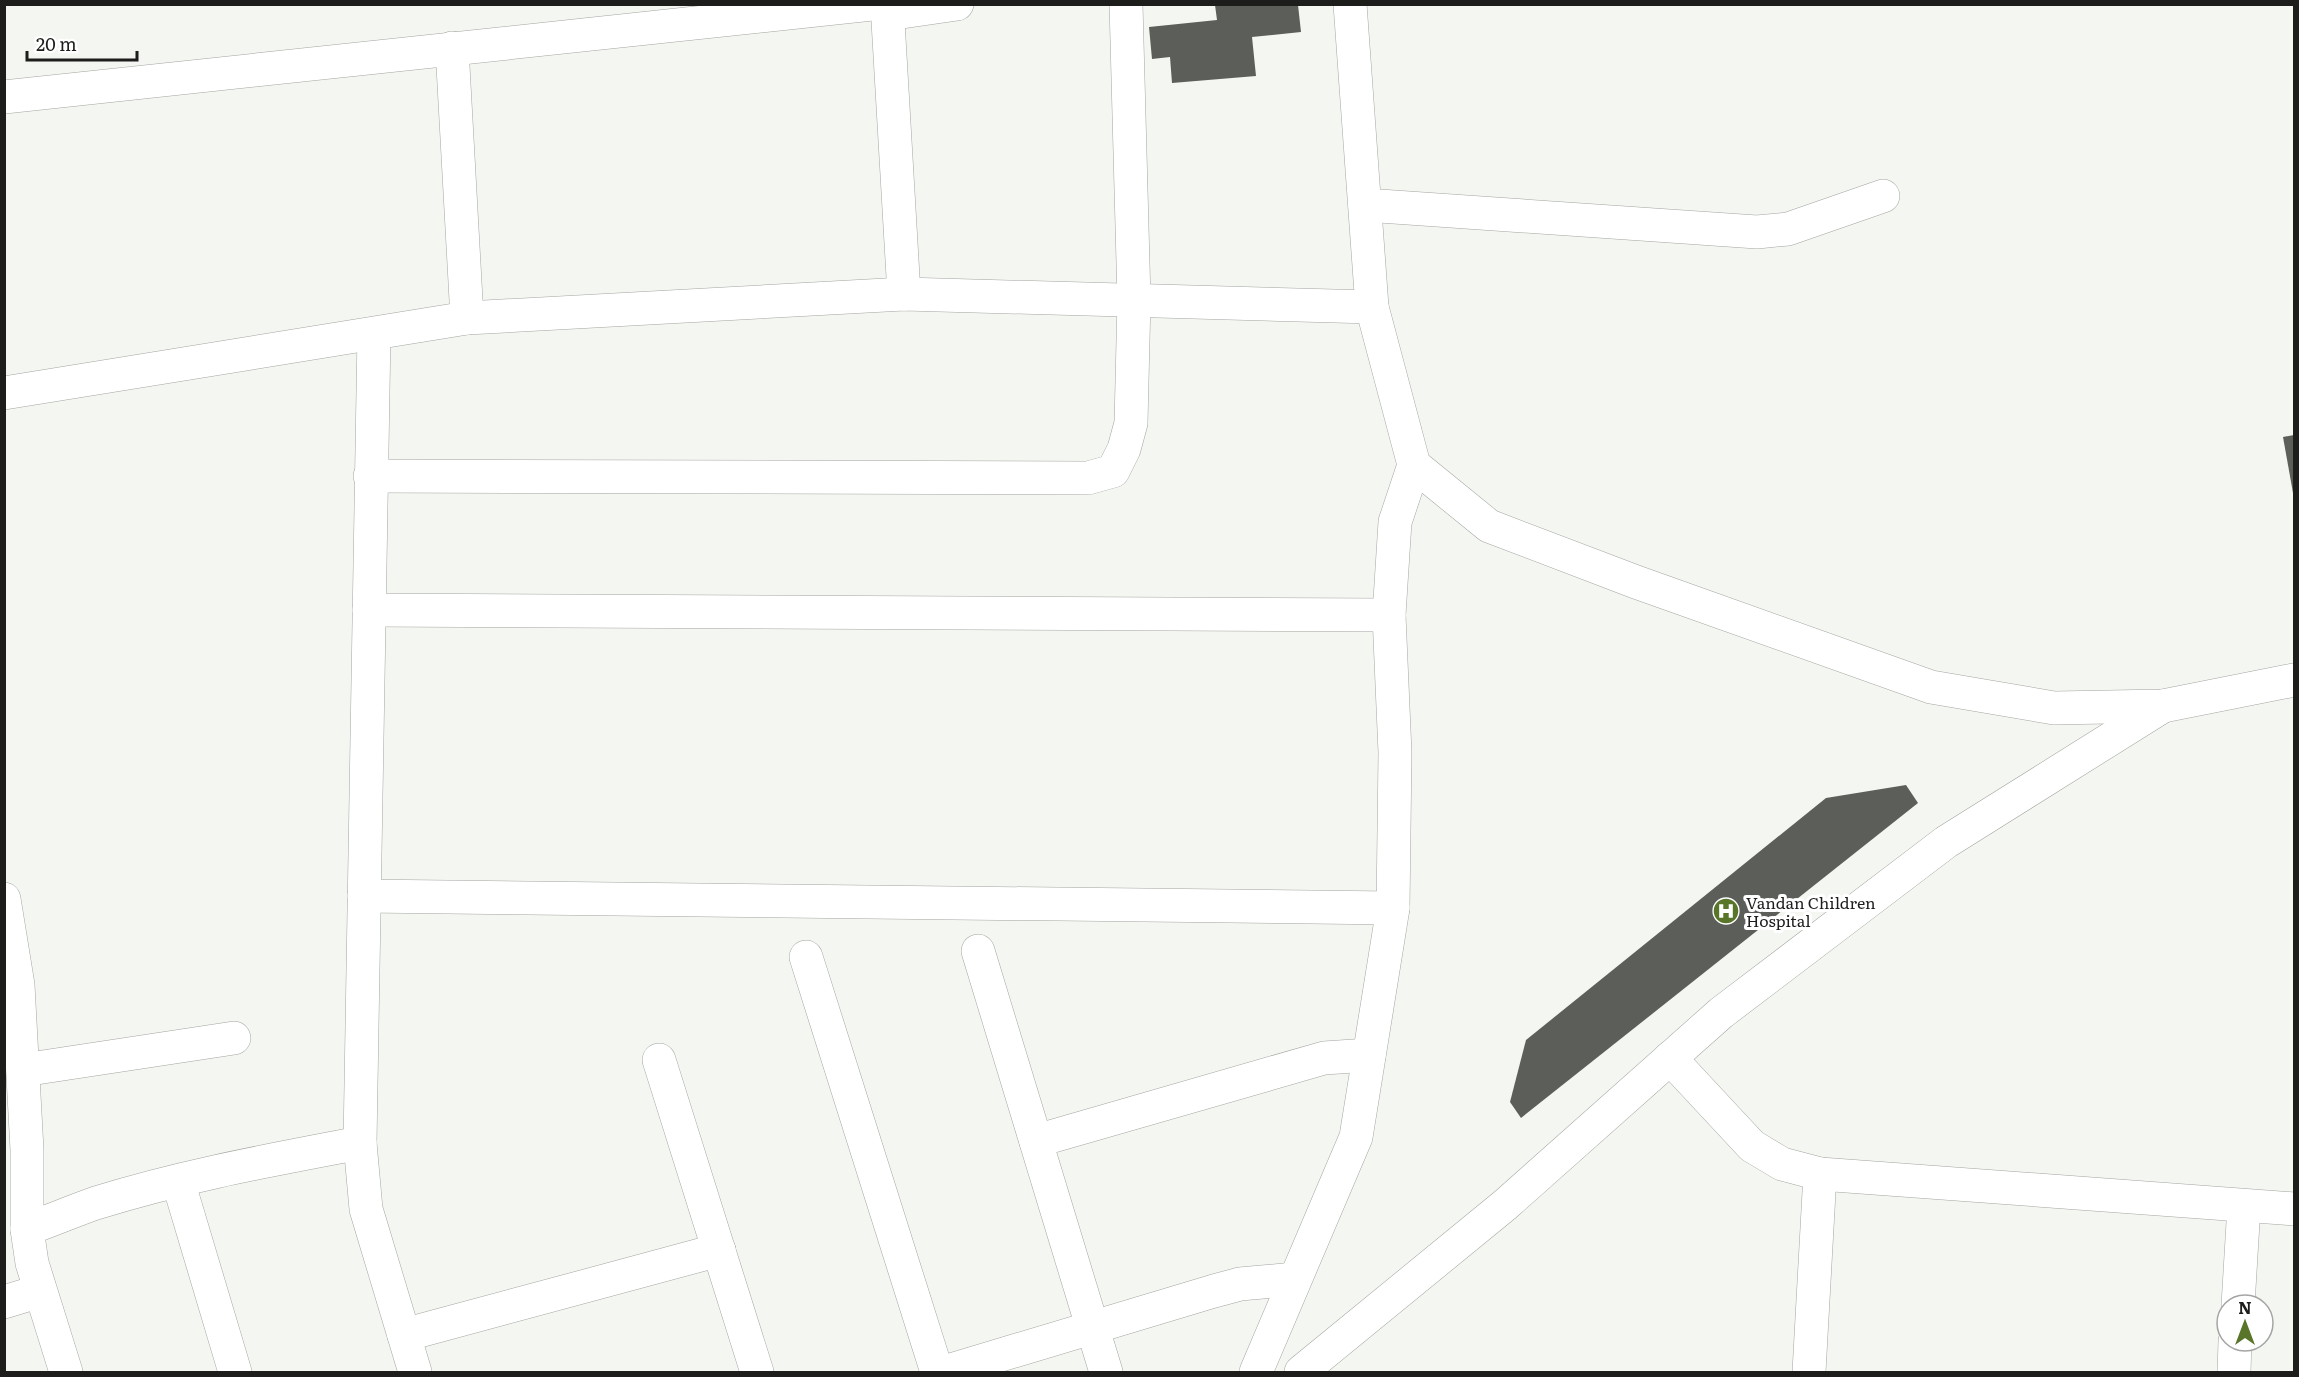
<svg xmlns="http://www.w3.org/2000/svg" width="2299" height="1377" font-family="Literata,serif">
<style>
.building{fill:#5c5e5a}
.lines{fill:none;stroke-linecap:round;stroke-linejoin:round}
.minor-casing{stroke:#a4a6a1;stroke-width:34}
.major-casing{stroke:#a4a6a1;stroke-width:34}
.minor{stroke:#fff;stroke-width:33}
.major{stroke:#fff;stroke-width:33}
.labels{text-anchor:middle;dominant-baseline:central;stroke-width:6;stroke-linejoin:round;paint-order:stroke}
.poi-label{font-size:16px;fill:#1d1d1c;stroke:#fff;text-anchor:start}
</style>
<rect width="100%" height="100%" fill="#f4f6f1"/>
<g class="building">
<polygon points="1215,5 1298,5 1301,32 1252,37 1256,76 1172,83 1170,57 1152,59 1149,27 1217,20"/>
<polygon points="2294,435 2294,493 2293,493 2283,437"/>
<polygon points="1906,785 1918,803 1521,1118 1510,1102 1526,1040 1826,798"/>
</g>
<g class="lines">
<defs>
<g id="minor">
<polyline points="887,4 904,294"/>
<polyline points="888,14 957,4"/>
<polyline points="452,48 467,318"/>
<polyline points="4,97 872,4"/>
<polyline points="1365,205 1757,232 1788,229 1883,196"/>
<polyline points="374,334 360,1143 366,1209 415,1372"/>
<polyline points="4,393 467,318 904,294 1372,307"/>
<polyline points="370,476 1088,478 1113,471 1124,449 1131,423 1134,300 1126,4"/>
<polyline points="369,610 1389,615"/>
<polyline points="364,896 1393,908"/>
<polyline points="4,899 18,985 27,1150 27,1229 32,1263 66,1372"/>
<polyline points="978,951 1106,1372"/>
<polyline points="806,957 937,1372"/>
<polyline points="1670,1058 1752,1146 1782,1164 1820,1174 2294,1209"/>
<polyline points="659,1060 757,1372"/>
<polyline points="23,1070 234,1038"/>
<polyline points="1036,1141 1324,1058 1369,1055"/>
<polyline points="178,1181 235,1372"/>
<path d="M27,1229c23,-8 46,-18 69,-26 86,-27 175,-43 264,-60"/>
<polyline points="4,1302 40,1291"/>
<polyline points="2238,1305 2244,1206"/>
<polyline points="404,1335 719,1250"/>
<polyline points="944,1372 1214,1291 1240,1284 1295,1279"/>
<polyline points="1809,1372 1820,1174"/>
<polyline points="2234,1372 2235,1341"/>
</g>
<g id="major">
<polyline points="1350,4 1372,307 1414,465 1489,526 1636,582 1931,687 2054,708 2163,706 2294,680"/>
<polyline points="1256,1372 1356,1137 1393,908 1395,753 1389,615 1395,522 1414,465"/>
<polyline points="1301,1372 1505,1205 1721,1013 1946,842 2163,706"/>
</g>
</defs>
<use href="#minor" class="minor-casing"/>
<use href="#major" class="major-casing"/>
<use href="#minor" class="minor"/>
<use href="#major" class="major"/>
</g>
<defs>
<symbol id="hospital-disc" viewBox="-11 -11 22 22"><circle r="9.5" fill="#597529" stroke="#fff"/><path d="M-5-5h3v3.5h4V-5h3V5h-3V1.5h-4V5h-3Z" fill="#fff"/></symbol>
</defs>
<g fill-rule="evenodd">
<use href="#hospital-disc" x="1711" y="896" width="30" height="30"/>
</g>
<g class="labels">
<g class="poi-label">
<text x="1746" y="902">Vandan Children<tspan x="1746" dy="18">Hospital</tspan></text>
</g>
</g>
<rect width="2299" height="1377" fill="none" stroke="#1d1d1c" stroke-width="12"/>
<g transform="translate(2245 1323)"><circle r="28" fill="#ffffff" stroke="#a5a5a4" stroke-width="1.5"/>
<path d="M0-4.5L10 22L0 15L-10 22Z" fill="#597529"/>
<text y="-9" font-size="16" font-weight="bold" text-anchor="middle" fill="#1d1d1c">N</text>
</g>
<path d="M27 51v9h110v-9" fill="none" stroke="#1d1d1c" stroke-width="3"/>
<text x="36" y="51" font-size="18" fill="#1d1d1c" stroke="#ffffff" stroke-width="4.5" paint-order="stroke">20 m</text>
</svg>
